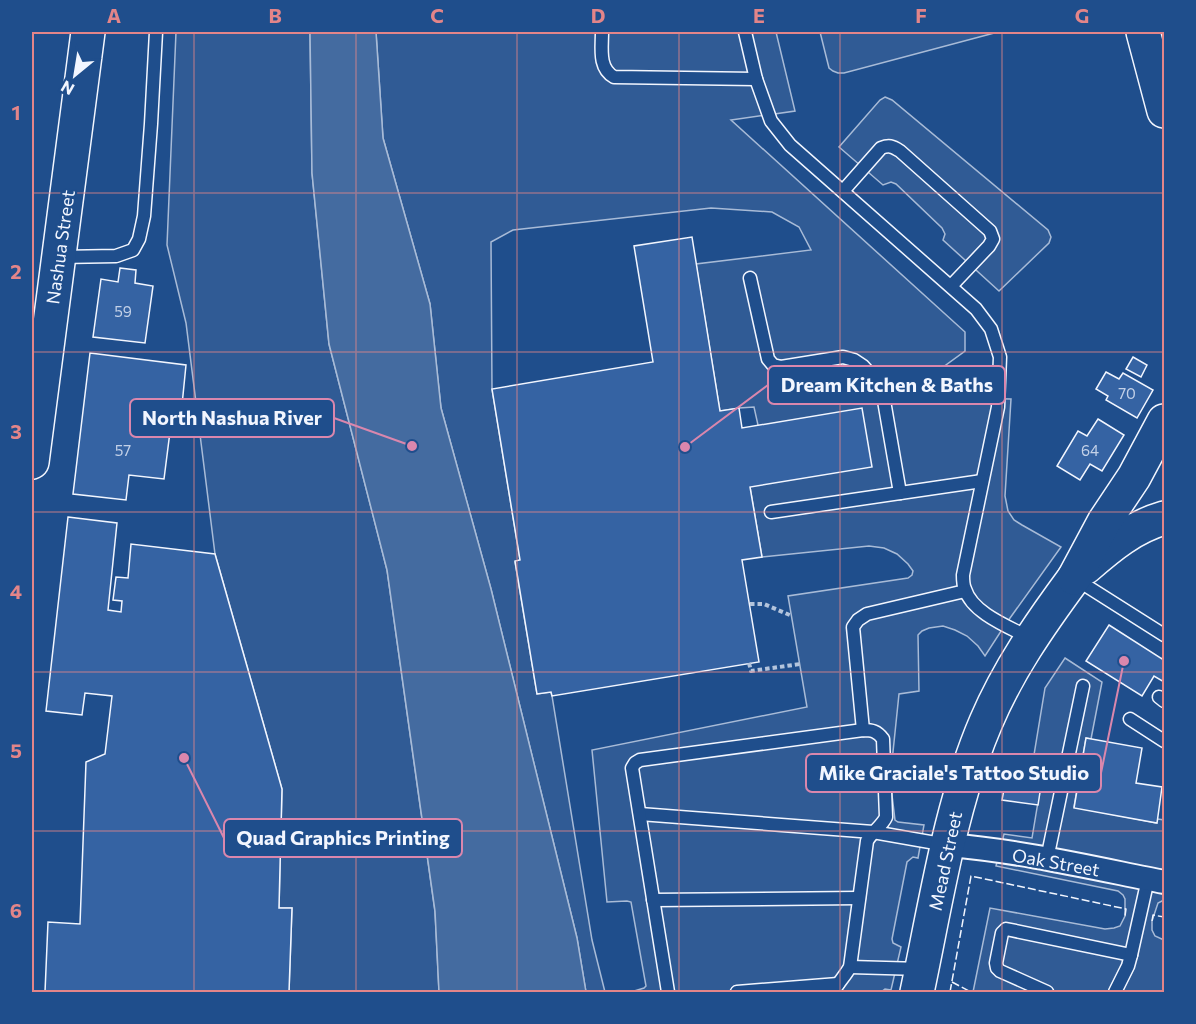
<svg xmlns="http://www.w3.org/2000/svg" width="1196" height="1024" font-family="Commissioner,sans-serif">
<style>
.built{fill:#305b95;stroke:#a8bbd7;stroke-width:1.5}
.water{fill:#446ba0;stroke:#a8bbd7;stroke-width:1.5}
.building{fill:#3563a3;stroke:#f2f6ff;stroke-width:1.5}
.lines{fill:none;stroke-linecap:round;stroke-linejoin:round}
.lane-casing{stroke:#f2f6ff;stroke-width:15}
.street-casing{stroke:#f2f6ff;stroke-width:26}
.secondary-casing{stroke:#f2f6ff;stroke-width:36}
.primary-casing{stroke:#f2f6ff;stroke-width:36}
.highway-casing{stroke:#f2f6ff;stroke-width:36}
.path{stroke:#b3c4dc;stroke-width:4;stroke-dasharray:4.5 3;stroke-linecap:butt}
.lane{stroke:#1f4e8c;stroke-width:12}
.street{stroke:#1f4e8c;stroke-width:22}
.secondary{stroke:#1f4e8c;stroke-width:33}
.primary{stroke:#1f4e8c;stroke-width:33}
.highway{stroke:#1f4e8c;stroke-width:33}
.fence{stroke:#f2f6ff;stroke-width:1.5;stroke-dasharray:8 3;stroke-linecap:butt}
.grid{fill:none;stroke:#e38589;stroke-width:1.5;stroke-opacity:0.55}
.labels{text-anchor:middle;dominant-baseline:central;stroke-width:4.5;stroke-linejoin:round;paint-order:stroke}
.number-label{font-size:15px;fill:#c3d1e8}
.street-label{font-size:18px;fill:#f2f6ff;stroke:#1f4e8c}
.leader{fill:none;stroke:#da87ad;stroke-width:2}
.callout-dot{fill:#da87ad;stroke:#1f4e8c;stroke-width:2}
.callout{fill:#1f4e8c;stroke:#da87ad;stroke-width:2}
.callout-label{font-size:20px;text-anchor:middle;font-weight:bold;fill:#f2f6ff}
.neatline{fill:none;stroke:#e38589;stroke-width:2}
.grid-label{font-size:20px;text-anchor:middle;font-weight:bold;fill:#e38589}
</style>
<rect width="100%" height="100%" fill="#1f4e8c"/>
<g class="built">
<polygon points="176,32 310,32 312,173 329,344 387,570 435,912 439,992 289,992 292,908 279,908 282,789 215,554 186,323 167,245"/>
<polygon points="376,32 776,32 795,111 731,120 965,332 965,351 917,386 942,397 956,398 1011,399 1005,496 1008,511 1014,520 1022,525 1061,547 1005,625 985,656 978,646 967,636 955,630 943,626 929,628 922,631 918,635 919,691 899,694 891,771 892,795 895,820 898,822 924,825 918,858 913,857 907,862 892,939 893,943 901,947 891,990 885,989 881,992 631,992 644,988 646,986 631,902 627,901 607,902 592,750 807,707 788,596 908,578 912,575 913,571 908,564 897,554 884,548 869,546 762,557 750,487 758,425 754,407 739,408 720,411 696,264 811,250 799,227 772,212 711,208 513,230 491,242 492,389 520,560 515,562 537,694 551,692 552,696 592,940 605,992 586,992 577,938 491,589 441,408 430,304 383,138"/>
<polygon points="820,32 998,32 844,73 838,73 833,71 829,68"/>
<polygon points="885,97 892,100 1048,230 1051,237 1049,243 999,291 943,240 945,234 942,228 896,184 891,182 883,185 839,147 880,100"/>
<polygon points="1065,658 1102,682 1091,739 1086,738 1074,807 1156,823 1158,819 1164,820 1164,900 1158,903 1152,921 1152,930 1155,936 1164,940 1164,992 973,992 990,908 1105,929 1114,928 1120,926 1125,916 1125,899 1123,895 1118,891 996,866 1004,834 1032,838 1042,778 1050,779 1051,771 1032,767 1045,688"/>
</g>
<polygon class="water" points="310,32 376,32 383,138 430,304 441,408 491,589 577,938 586,992 439,992 435,911 387,570 329,344 312,173"/>
<g class="building">
<polygon points="692,237 720,411 739,408 742,428 862,408 872,467 750,487 762,557 742,560 759,662 552,696 551,692 537,694 515,561 520,560 492,389 653,362 634,246"/>
<polygon points="120,268 136,270 135,283 153,286 145,343 93,337 101,279 118,282"/>
<polygon points="90,353 186,365 182,405 178,405 176,425 171,424 164,479 129,475 126,500 73,494"/>
<polygon points="1133,357 1147,365 1141,377 1126,369"/>
<polygon points="1106,372 1119,379 1123,373 1153,390 1137,418 1106,400 1108,396 1096,389"/>
<polygon points="1098,419 1124,435 1102,471 1090,464 1080,480 1057,466 1078,431 1087,436"/>
<polygon points="68,517 117,523 108,610 121,612 122,601 113,600 116,577 128,578 131,544 215,554 282,789 279,908 292,908 289,992 45,992 48,922 80,924 86,762 105,754 112,696 85,693 82,715 46,711"/>
<polygon points="1109,625 1162,659 1164,655 1164,682 1154,676 1142,696 1086,661"/>
<polygon points="1086,738 1142,748 1136,783 1162,787 1157,823 1074,808"/>
<polygon points="1008,767 1043,773 1038,805 1002,800"/>
</g>
<g class="lines">
<defs>
<g id="lane">
<path d="M602,32c0,16 -4,36 12,45l142,2"/>
<path d="M745,32l11,47 15,42 19,24 186,164 15,20 9,28 -2,50 -35,168c0,4 0,10 2,14 7,24 44,38 65,49"/>
<path d="M843,191l38,-43c8,-3 11,-2 19,3l90,80 3,8 -4,7 -38,40"/>
<polyline points="60,257 116,256 133,250 139,239 144,216 151,124 156,32"/>
<polyline points="750,278 768,359 773,365 781,367 843,357 854,360 863,366 872,376 883,395 900,493"/>
<polyline points="771,512 982,481"/>
<polyline points="1074,578 1164,635"/>
<polyline points="1159,697 1164,701"/>
<polyline points="1130,719 1164,741"/>
<polyline points="863,730 853,627 858,620 867,614 965,591"/>
<polyline points="640,814 873,832 947,845"/>
<polyline points="1047,859 1083,686"/>
<polyline points="653,900 859,898"/>
<polyline points="850,967 921,969"/>
<path d="M668,992l-36,-224 3,-5 5,-3 223,-30c9,0 14,1 20,9l3,78c-4,9 -14,15 -19,24l-17,126c-5,9 -12,16 -17,25"/>
<polyline points="737,992 838,984"/>
<polyline points="1047,992 1000,971 997,968 996,963 1002,933 1006,929 1131,955"/>
<polyline points="1115,992 1128,966 1131,955 1148,879"/>
</g>
<path id="street" d="M948,845c73,6 145,23 216,37"/>
<polyline id="secondary" points="32,462 88,32"/>
<path id="primary" d="M917,992c19,-89 33,-186 69,-270 22,-52 54,-98 88,-144"/>
<g id="highway">
<polyline points="1143,32 1164,111"/>
<path d="M1086,567c24,-21 47,-40 78,-49"/>
<polyline points="1074,578 1104,522 1134,477 1164,421"/>
</g>
</defs>
<use href="#lane" class="lane-casing"/>
<use href="#street" class="street-casing"/>
<use href="#secondary" class="secondary-casing"/>
<use href="#primary" class="primary-casing"/>
<use href="#highway" class="highway-casing"/>
<g class="path">
<polyline points="750,604 764,604 792,616"/>
<polyline points="749,663 751,671 800,664"/>
</g>
<use href="#lane" class="lane"/>
<use href="#street" class="street"/>
<use href="#secondary" class="secondary"/>
<use href="#primary" class="primary"/>
<use href="#highway" class="highway"/>
<g class="fence">
<polyline points="1152,921 1153,915 1164,917"/>
<polyline points="952,982 971,992"/>
<polyline points="950,992 971,876 1126,909 1125,916"/>
</g>
</g>
<path class="grid" d="M194,32v960M356,32v960M517,32v960M679,32v960M840,32v960M1002,32v960M32,193h1132M32,352h1132M32,512h1132M32,672h1132M32,831h1132"/>
<g class="labels">
<g class="number-label">
<text x="123" y="311">59</text>
<text x="1127" y="393">70</text>
<text x="123" y="450">57</text>
<text x="1090" y="450">64</text>
</g>
<g class="street-label">
<text transform="translate(60 247) rotate(-82)">Nashua Street</text>
<text transform="translate(945 861) rotate(-78)">Mead Street</text>
<text transform="translate(1056 862) rotate(10)">Oak Street</text>
</g>
</g>
<path class="leader" d="M685 447L768 385M412 446L334 418M1124 661L1101 773M184 758L224 838"/>
<g class="callout-dot">
<circle cx="685" cy="447" r="6"/>
<circle cx="412" cy="446" r="6"/>
<circle cx="1124" cy="661" r="6"/>
<circle cx="184" cy="758" r="6"/>
</g>
<g class="callout">
<rect x="768" y="366" width="237" height="38" rx="6"/>
<rect x="130" y="399" width="204" height="38" rx="6"/>
<rect x="806" y="754" width="295" height="38" rx="6"/>
<rect x="224" y="819" width="238" height="38" rx="6"/>
</g>
<g class="callout-label">
<text x="887" y="392">Dream Kitchen &amp; Baths</text>
<text x="232" y="425">North Nashua River</text>
<text x="954" y="780">Mike Graciale's Tattoo Studio</text>
<text x="343" y="845">Quad Graphics Printing</text>
</g>
<rect width="1196" height="1024" fill="none" stroke="#1f4e8c" stroke-width="66"/>
<g transform="translate(75 75) rotate(210)" stroke="#1f4e8c" stroke-width="4.5" paint-order="stroke">
<path d="M0-4.5L10 22L0 15L-10 22Z" fill="#f2f6ff"/>
<text y="-9" font-size="16" font-weight="bold" text-anchor="middle" fill="#f2f6ff">N</text>
</g>
<rect x="33" y="33" width="1130" height="958" class="neatline"/>
<g class="grid-label">
<text x="114" y="23">A</text>
<text x="275" y="23">B</text>
<text x="437" y="23">C</text>
<text x="598" y="23">D</text>
<text x="759" y="23">E</text>
<text x="921" y="23">F</text>
<text x="1082" y="23">G</text>
<text x="16" y="120">1</text>
<text x="16" y="279">2</text>
<text x="16" y="439">3</text>
<text x="16" y="599">4</text>
<text x="16" y="758">5</text>
<text x="16" y="918">6</text>
</g>
</svg>
